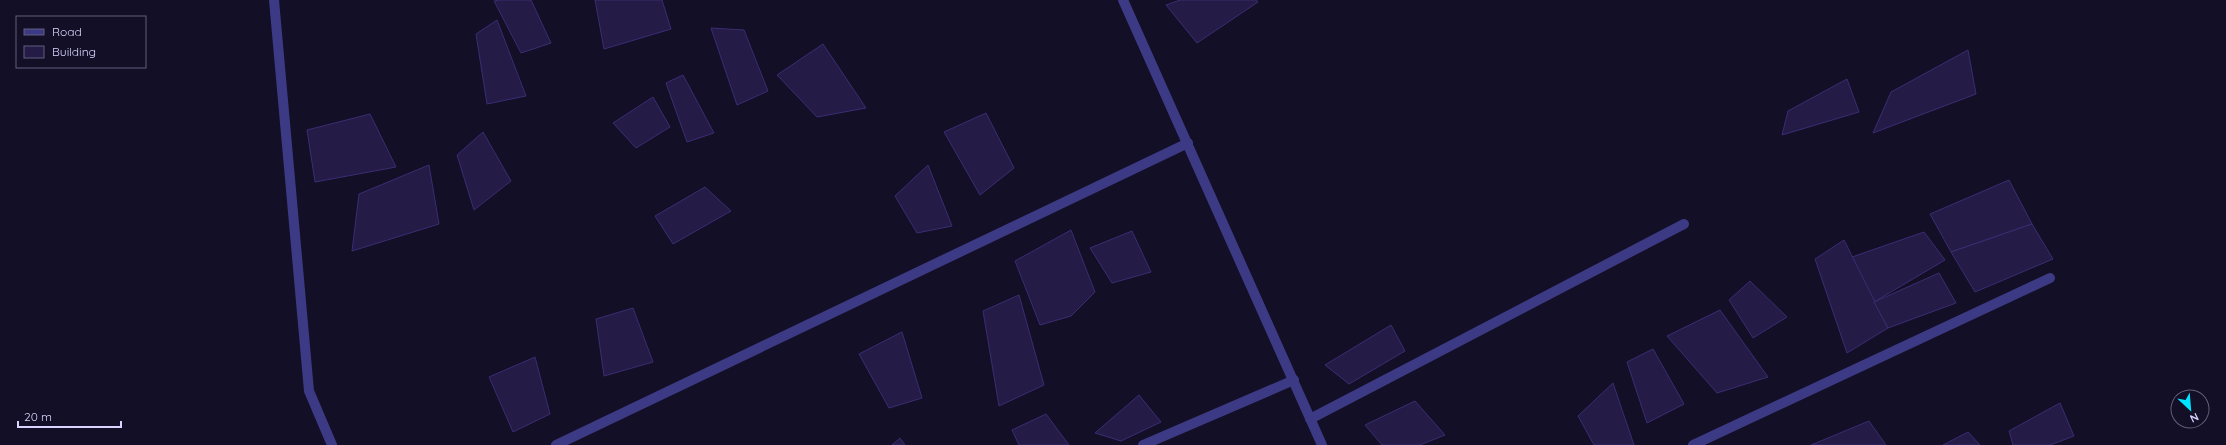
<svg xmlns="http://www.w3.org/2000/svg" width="2226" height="445" font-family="Quicksand,sans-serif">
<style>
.building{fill:#241b47;stroke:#3b2d73}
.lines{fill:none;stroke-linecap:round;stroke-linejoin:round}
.minor{stroke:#3d3a85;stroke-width:10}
</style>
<rect width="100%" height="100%" fill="#130f26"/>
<g class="building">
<polygon points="499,0 531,0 551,43 521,53 494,1"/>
<polygon points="595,0 662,0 671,29 604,49"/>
<polygon points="1180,0 1256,0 1258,2 1197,43 1166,5"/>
<polygon points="497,20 526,96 487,104 476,34"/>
<polygon points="711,28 744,30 768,91 737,105"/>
<polygon points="823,44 866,108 817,117 777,75"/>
<polygon points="1968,50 1976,94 1873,133 1891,92"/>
<polygon points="683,75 714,133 687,142 666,83"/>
<polygon points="1847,79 1859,112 1782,135 1788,111"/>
<polygon points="653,97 670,127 636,148 613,123"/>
<polygon points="986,113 1014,168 980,195 944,132"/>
<polygon points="370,114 396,167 315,182 307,130"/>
<polygon points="483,132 511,181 474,210 457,155"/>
<polygon points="429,165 439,224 352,251 359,194"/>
<polygon points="928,165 952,226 917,233 895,196"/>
<polygon points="2009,180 2032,224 1951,252 1930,214"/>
<polygon points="705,187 731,211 673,244 655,216"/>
<polygon points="2032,224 2053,259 1975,292 1951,252"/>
<polygon points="1071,230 1095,292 1071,316 1040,325 1015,261"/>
<polygon points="1132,231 1151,272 1112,283 1090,248"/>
<polygon points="1924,232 1945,260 1874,302 1852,257"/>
<polygon points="1844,240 1888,328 1847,353 1815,259"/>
<polygon points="1939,273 1956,303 1888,328 1874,302"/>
<polygon points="1750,281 1787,317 1753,338 1729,300"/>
<polygon points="1019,295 1044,385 999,406 983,311"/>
<polygon points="633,308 653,362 604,376 596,319"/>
<polygon points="1720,310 1768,377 1717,393 1667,336"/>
<polygon points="1391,325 1405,351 1349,384 1325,365"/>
<polygon points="902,332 922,398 889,408 859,354"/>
<polygon points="1653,349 1684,404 1647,423 1627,362"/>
<polygon points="535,357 550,414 513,432 489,377"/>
<polygon points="1613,383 1634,445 1594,445 1578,416"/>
<polygon points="1139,395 1161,422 1121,441 1095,433"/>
<polygon points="1415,401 1445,435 1420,445 1382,445 1365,425"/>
<polygon points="2060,403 2074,436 2050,445 2013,445 2009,431"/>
<polygon points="1046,414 1069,445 1019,445 1012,430"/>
<polygon points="1869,421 1886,445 1811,445"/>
<polygon points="1968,432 1980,445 1943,445"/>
<polygon points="900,438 905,445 892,445"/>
</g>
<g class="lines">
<g class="minor">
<polyline points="274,0 309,391 332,445"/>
<polyline points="1123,0 1322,445"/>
<polyline points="1310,419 1684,224"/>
<polyline points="556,445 1188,143"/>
<polyline points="1143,445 1294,380"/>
<polyline points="1693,445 2050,278"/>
</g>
</g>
<rect x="16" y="16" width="130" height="52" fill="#130f26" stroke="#625e7d"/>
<rect x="24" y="29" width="20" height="6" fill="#3d3a85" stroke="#625e7d"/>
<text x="52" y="36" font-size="12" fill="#d9d4ff">Road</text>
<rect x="24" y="46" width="20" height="12" fill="#241b47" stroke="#625e7d"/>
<text x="52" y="56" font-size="12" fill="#d9d4ff">Building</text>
<g transform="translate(2190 409) rotate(154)"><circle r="19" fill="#130f26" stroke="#625e7d"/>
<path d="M0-3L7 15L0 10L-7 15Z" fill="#00e5ff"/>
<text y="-6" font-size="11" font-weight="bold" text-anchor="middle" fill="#d9d4ff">N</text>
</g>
<path d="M18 421v6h103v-6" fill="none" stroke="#d9d4ff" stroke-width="2"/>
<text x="24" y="421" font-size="12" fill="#d9d4ff" stroke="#130f26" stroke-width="3" paint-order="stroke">20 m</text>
</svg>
